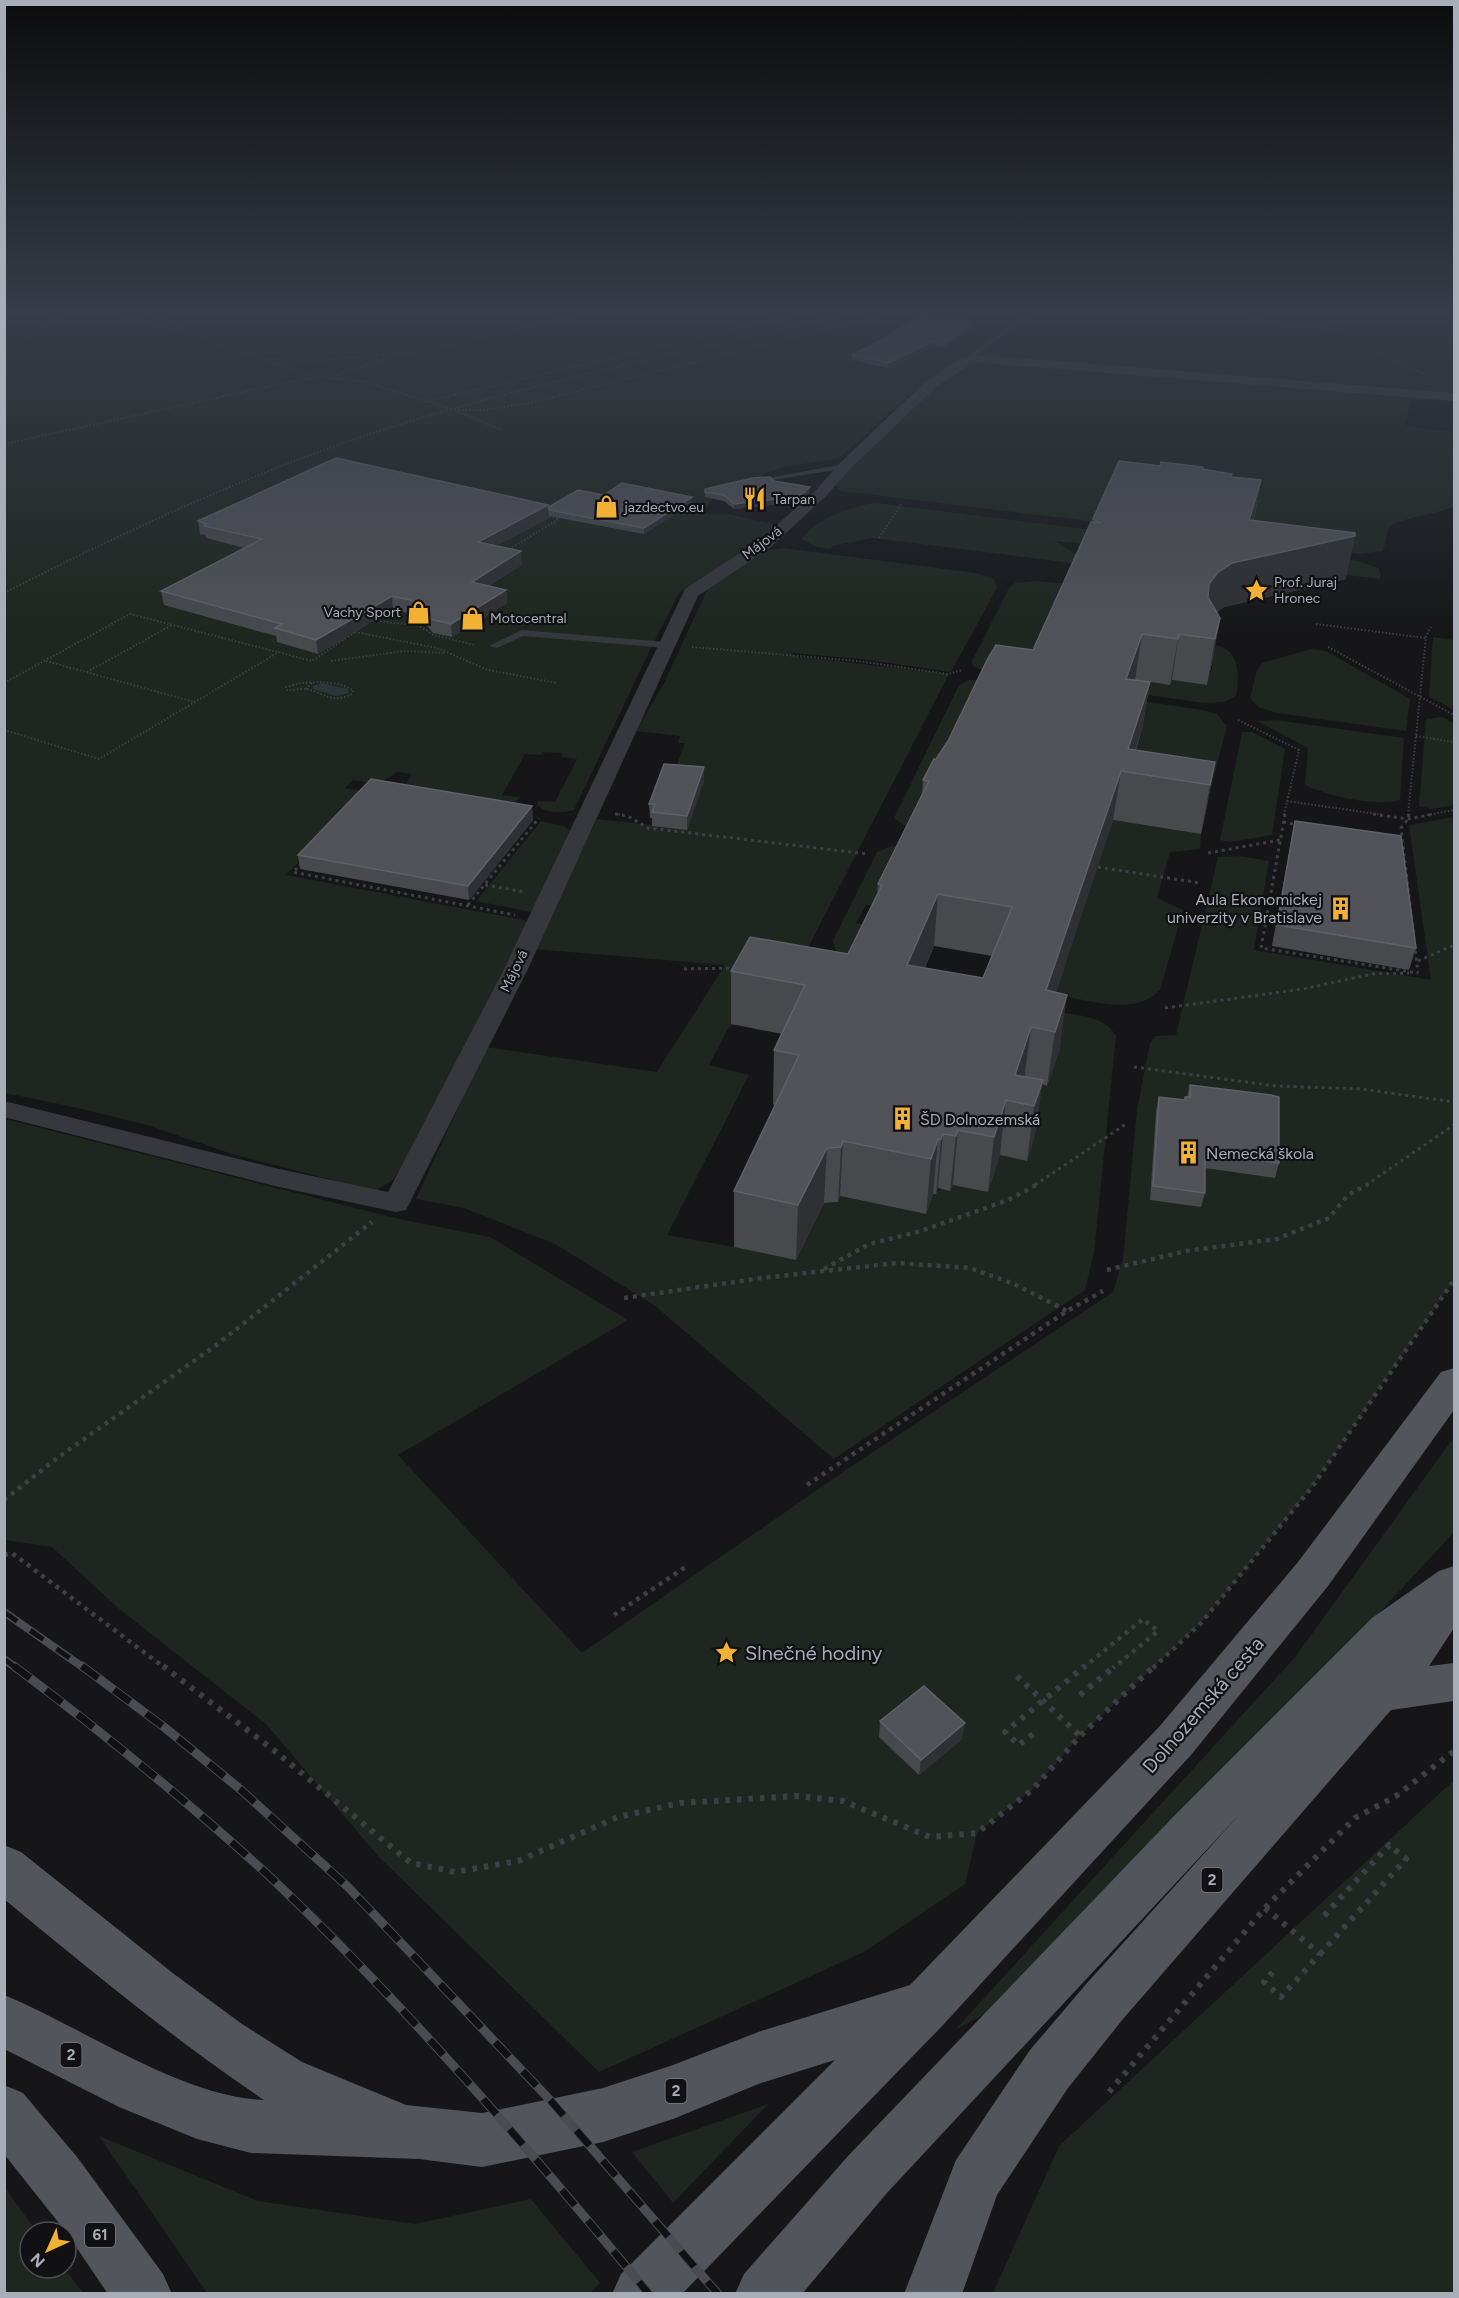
<svg xmlns="http://www.w3.org/2000/svg" width="1459" height="2298" font-family="Figtree,sans-serif">
<style>
.green{fill:#1e261f}
.water{fill:#2c353c}
.lines{fill:none;stroke-linecap:round;stroke-linejoin:round}
.path-far3{stroke:#3d3f44;stroke-width:2;stroke-dasharray:1.5 2;stroke-linecap:butt}
.path-far2{stroke:#3d3f44;stroke-width:3;stroke-dasharray:3 4;stroke-linecap:butt}
.path-far1{stroke:#3d3f44;stroke-width:4.5;stroke-dasharray:4 5;stroke-linecap:butt}
.path{stroke:#3d3f44;stroke-width:6;stroke-dasharray:4.5 7;stroke-linecap:butt}
.service{fill:#37383d;fill-rule:evenodd}
.minor{fill:#37383d;fill-rule:evenodd}
.primary{fill:#53555c;fill-rule:evenodd}
.rail-far1-casing{stroke:#4a4c52;stroke-width:8}
.rail-casing{stroke:#4a4c52;stroke-width:9}
.rail-far1{stroke:#111113;stroke-width:5;stroke-dasharray:16;stroke-linecap:butt}
.rail{stroke:#111113;stroke-width:7;stroke-dasharray:20;stroke-linecap:butt}
.wall{fill:#47494d;fill-rule:evenodd}
.shaded-wall{fill:#2f3033}
.building{fill:#525359;stroke:#5f6168;stroke-width:1.5;fill-rule:evenodd}
.labels{text-anchor:middle;dominant-baseline:central;stroke-width:4.5;stroke-linejoin:round;paint-order:stroke}
.far-poi-label{font-size:14px;fill:#a8adb8;stroke:#111113;text-anchor:start}
.far-street-label{font-size:14px;fill:#a8adb8;stroke:#111113}
.shield{fill:#111113;stroke:#7b7e86;stroke-width:1.5}
.shield-label{font-size:15px;font-weight:bold;fill:#a8adb8}
.poi-label{font-size:16px;fill:#a8adb8;stroke:#111113;text-anchor:start}
.near-poi-label{font-size:20px;fill:#a8adb8;stroke:#111113;text-anchor:start}
.near-street-label{font-size:20px;fill:#a8adb8;stroke:#111113}
</style>
<rect width="100%" height="100%" fill="#161618"/>
<g class="green">
<path d="M4,315h1450v84l-43,1 -6,25 49,8v73c-14,9 -58,11 -65,23 -4,6 -2,15 -7,22l-22,3 -520,-63 -6,-8 125,-123 -45,31 -75,67 -60,10 -17,7 7,6 -55,15 -12,18h26l49,11 -38,30 -60,38 -28,55 -77,162c-12,3 -27,4 -37,-5l1,-4 17,1 22,-43 -16,-2 1,-4 -19,-1 -2,3 -16,-1 -23,41 18,2 -8,8 -108,-18 8,-13 -15,-2c-13,12 -27,11 -44,8l-8,8 22,4 -81,83 242,46 -113,223 -22,36 -18,11 -143,-37 -85,-29 -78,-19 -64,-13z"/>
<path d="M875,503l226,28 -6,14 -41,-4 28,17 5,7 -214,-27 -41,8 -1,3 -15,-2 -14,-8c12,-20 51,-33 73,-36z"/>
<polygon points="1232,546 1358,561 1378,568 1381,574 1380,579 1221,560"/>
<path d="M783,548l193,25 18,6 3,9 -46,84 -89,-13 -70,-6 1,3 156,18 -152,295 -62,56 -6,2 -20,38 40,10 -82,160 67,12 88,-41 2,-3 14,-1 2,-6 86,18 7,-20 9,-5 8,2 3,-6 49,-37 25,12 8,-26 -25,-5 40,-118c22,4 54,3 66,25l-22,217 -9,37 -251,169 -180,-154 -99,-61 -91,-36 -48,-9 70,-152 171,25 68,-107 -191,-16 63,-130 90,10 -15,-51 13,-35h-7l2,-7 -44,-5 27,-46 46,-99 56,-35z"/>
<path d="M1037,581l40,4 57,100 1,-5 35,5 2,-5 35,5 6,-21 -23,-3 25,-16c25,4 25,32 21,51l-12,6 -20,1 -218,-31 -13,-6 -1,-5 37,-73 6,-5z"/>
<polygon points="1433,637 1454,640 1454,710 1429,697"/>
<polygon points="1311,649 1326,651 1410,699 1406,731 1277,713 1258,707 1250,698 1257,670 1262,663"/>
<polygon points="988,679 1203,710 1217,714 1227,726 1210,793 1192,799 1120,797 1142,729 909,829 894,818 959,685 969,680"/>
<polygon points="1442,717 1454,723 1454,805 1432,809 1419,806 1426,719"/>
<path d="M1276,720l128,18 -4,62c-23,7 -73,-4 -95,-15l3,-37 -51,-27z"/>
<polygon points="1242,732 1252,732 1285,749 1272,835 1231,842 1220,840"/>
<polygon points="1454,817 1454,1280 1312,1487 1201,1623 1080,1736 1033,1789 977,1833 965,1884 864,1952 599,2072 379,1857 266,1724 118,1608 52,1547 5,1540 5,1119 399,1219 490,1237 628,1320 398,1455 582,1653 846,1470 1113,1292 1123,1259 1137,1110 1150,1043 1156,1036 1176,1035 1218,857 1239,856 1269,861 1254,950 1431,980 1409,825"/>
<path d="M1113,820l88,14 -1,15 -30,3 -13,46 26,12 -23,80c-25,27 -73,10 -105,4l6,-27h4z"/>
<polygon points="541,821 564,826 570,830 532,912 476,901"/>
<polygon points="892,846 917,847 880,907 866,905 856,923 879,928 850,957 836,952 833,941 877,852"/>
<polygon points="1454,1437 1454,1532 1348,1647 1001,2005 955,2030 1296,1656"/>
<polygon points="1454,1780 1454,2293 993,2293 1059,2146"/>
<polygon points="768,2104 673,2203 632,2152"/>
<polygon points="99,2136 258,2201 415,2224 531,2199 600,2283 589,2294 207,2293"/>
<polygon points="5,2188 37,2232 30,2232 30,2268 64,2268 83,2293 5,2293"/>
</g>
<polygon class="water" points="322,683 348,689 349,693 336,696 313,689 313,686"/>
<g class="lines">
<g class="path-far3">
<polyline points="118,315 195,335 315,377"/>
<polyline points="150,315 179,323 184,331"/>
<polyline points="1244,315 1282,325 1334,329 1362,337 1381,355 1424,374"/>
<polyline points="4,353 62,315"/>
<polyline points="264,359 317,360 398,354"/>
<polyline points="328,378 365,382 451,409"/>
<polyline points="424,402 795,315"/>
<polyline points="455,410 483,410 530,403 884,315"/>
<polyline points="458,412 502,430"/>
<polyline points="4,444 299,380 337,375 385,359 580,315"/>
<polyline points="608,493 620,485"/>
<polyline points="546,516 560,519"/>
<polyline points="879,538 902,503"/>
<polyline points="506,551 559,519"/>
<path d="M4,593c120,-61 242,-118 369,-160 154,-50 313,-81 470,-118"/>
<polyline points="373,621 405,624 420,621"/>
<polyline points="414,623 434,635 475,645"/>
<polyline points="1316,624 1426,638"/>
<polyline points="355,632 437,648 488,670 557,683"/>
<polyline points="692,647 857,661 948,674 962,670"/>
<polyline points="1328,647 1454,715"/>
<polyline points="46,661 194,702"/>
<polyline points="331,661 404,651 446,653"/>
<polyline points="87,672 172,625"/>
<path d="M320,682l19,2 14,6 -1,4c-22,11 -28,-2 -46,-5 -6,-1 -13,2 -19,1l-1,-3 15,-4z"/>
<polyline points="4,683 130,614 312,661 355,632"/>
<polyline points="306,689 312,683"/>
<polyline points="1238,720 1299,750 1284,815"/>
<polyline points="4,730 99,759 279,652"/>
<polyline points="1416,736 1454,742"/>
<polyline points="1287,801 1383,815"/>
<polyline points="615,814 624,815"/>
<polyline points="1408,815 1426,636 1431,627"/>
<polyline points="1427,815 1454,810"/>
</g>
<g class="path-far2">
<polyline points="615,814 628,816 648,828 868,854"/>
<polyline points="1285,814 1261,948 1418,973"/>
<polyline points="1373,814 1408,819 1434,814"/>
<polyline points="1409,814 1408,819 1401,828 1418,973"/>
<polyline points="1283,822 1298,825"/>
<polyline points="1208,853 1280,840"/>
<polyline points="302,863 293,872 515,915"/>
<polyline points="1098,867 1200,883"/>
<polyline points="485,885 525,892"/>
<polyline points="468,905 539,818"/>
<polyline points="1418,961 1454,945"/>
<polyline points="684,969 737,968"/>
<polyline points="1165,1008 1303,989 1373,974 1409,973"/>
<polyline points="1134,1067 1276,1086 1361,1089 1454,1102"/>
<polyline points="1035,1185 1126,1124"/>
<polyline points="1366,1185 1454,1125"/>
</g>
<g class="path-far1">
<polyline points="824,1269 869,1244 921,1231 1008,1200 1038,1184"/>
<polyline points="1107,1270 1186,1251 1277,1239 1329,1218 1348,1195 1368,1184"/>
<polyline points="624,1298 762,1278 897,1263 970,1268 1014,1284 1067,1311"/>
<polyline points="807,1485 1067,1311 1103,1291"/>
<polyline points="4,1500 60,1456 215,1346 372,1222"/>
<polyline points="4,1555 12,1553 165,1668"/>
<polyline points="614,1615 687,1566"/>
<polyline points="1083,1668 1143,1619 1158,1631 1113,1668"/>
<polyline points="1153,1668 1201,1623 1312,1487 1454,1280"/>
</g>
<g class="path">
<polyline points="163,1666 276,1752 411,1863 455,1872 518,1861 618,1817 680,1803 796,1796 843,1801 930,1837 977,1833 1033,1789 1080,1736 1154,1666"/>
<polyline points="1017,1676 1080,1736"/>
<polyline points="1080,1695 1115,1666"/>
<polyline points="1033,1734 1019,1745 1005,1732 1085,1666"/>
<polyline points="1265,1908 1320,1954 1281,1997 1264,1982 1277,1967"/>
<polyline points="1320,1954 1406,1859 1389,1845 1323,1917"/>
<polyline points="1109,2092 1265,1908 1355,1818 1396,1796 1454,1751"/>
</g>
<g class="service">
<polygon points="1024,315 1031,315 967,362 963,362 963,360"/>
<polygon points="845,464 848,464 848,468 766,481 762,479"/>
<polygon points="522,630 666,642 671,645 666,648 523,636 497,648 489,646"/>
</g>
<polygon class="minor" points="982,355 1454,393 1454,401 982,363 969,365 936,387 850,469 825,497 772,546 698,596 528,969 406,1210 396,1212 279,1187 4,1117 4,1101 279,1169 388,1192 504,969 685,589 760,540 815,491 840,463 926,381 960,358"/>
<g class="primary">
<path d="M1454,1368v42l-126,176 -137,169 -248,270 -261,269h-70l9,-20 214,-214 -74,23 -88,36 -70,23 -121,25 -63,-8 -168,-6 -54,-14 -78,-32 -115,-58v-54c78,32 177,102 260,105 -92,-62 -174,-130 -260,-201v-54l17,7 153,122 68,50 60,38 104,43 76,8 121,-25 70,-23 88,-34 149,-46 249,-258 139,-165 143,-190z"/>
<polygon points="1454,1566 1454,1628 1429,1666 1454,1663 1454,1701 1391,1710 1123,2019 1068,2088 997,2195 962,2294 904,2294 956,2160 1030,2050 1087,1983 1240,1814 886,2194 802,2294 735,2294 744,2274 848,2156 1176,1814 1372,1618 1439,1571"/>
<polygon points="4,2085 23,2093 77,2157 163,2274 172,2294 108,2294 66,2232 4,2154"/>
</g>
<defs>
<g id="rail-far1">
<polyline points="4,1612 84,1668"/>
<polyline points="4,1659 16,1668"/>
</g>
<g id="rail">
<path d="M14,1666c88,66 172,134 253,208 138,130 261,274 382,420"/>
<polyline points="82,1666 164,1727 240,1789 348,1887 551,2101 718,2294"/>
</g>
</defs>
<use href="#rail-far1" class="rail-far1-casing"/>
<use href="#rail" class="rail-casing"/>
<use href="#rail-far1" class="rail-far1"/>
<use href="#rail" class="rail"/>
</g>
<g class="wall">
<polygon points="975,327 946,348 934,346 888,368 852,360 852,355"/>
<path d="M1202,469l29,8 30,3 -7,41 92,58 -122,28 -7,5 3,6 -8,45 -5,22 -35,-5 -2,5 -20,-3 -8,47 -6,21 79,12 -9,49 -5,23 -88,-14 -57,172 4,56 -13,38 -5,-2 -7,50 -8,27 -27,-6 -12,37 -35,-7 -3,6 -12,-3 -2,6h-3l-7,20 -86,-18 -2,6 -14,1 -28,57 -62,-13v-56l41,-86 -2,-1 1,-54 8,-16 -51,-10v-53l117,-17 29,-60 1,-10 44,-89 1,-15 13,-21 97,-109 59,-128 1,-3zM934,946l58,10 -9,22 -58,-10z"/>
<polygon points="774,481 810,487 810,492 802,500 792,501 792,503 734,509 724,501 705,497 705,489"/>
<polygon points="604,495 692,503 644,534 549,516 549,518 496,546 522,565 488,586 506,590 507,603 452,637 433,633 419,616 393,609 318,654 277,642 276,636 164,605 161,591 245,548 206,538 205,535 200,534 198,521 548,505 549,507"/>
<polygon points="704,767 704,781 687,830 652,826 652,818 650,818 649,804"/>
<polygon points="532,806 533,820 469,900 300,869 298,855"/>
<polygon points="1295,821 1416,948 1409,970 1272,946 1291,842"/>
<polygon points="1190,1085 1279,1163 1275,1178 1205,1168 1205,1193 1201,1207 1150,1200 1156,1111 1159,1097 1184,1100 1187,1097"/>
<polygon points="880,1721 962,1739 919,1775 879,1737"/>
</g>
<g class="shaded-wall">
<polygon points="975,322 975,327 946,348 946,343"/>
<polygon points="934,341 934,346 888,368 888,363"/>
<polygon points="1261,480 1254,522 1355,536 1346,579 1224,607 1210,616 1201,628 1209,584 1249,520"/>
<polygon points="810,487 810,492 802,500 792,501 792,503 734,509 734,504"/>
<polygon points="692,497 692,503 644,534 644,528"/>
<polygon points="548,505 549,518 480,555 478,542"/>
<polygon points="521,551 522,565 473,595 472,582"/>
<polygon points="506,590 507,603 452,637 451,624"/>
<polygon points="392,596 393,609 318,654 316,640"/>
<polygon points="1220,618 1212,663 1207,685 1215,639"/>
<polygon points="1142,634 1135,680 1126,679"/>
<polygon points="1179,634 1172,680 1170,685 1178,639"/>
<polygon points="1150,682 1142,729 1128,772 1128,749"/>
<polygon points="1215,762 1206,811 1201,834 1210,785"/>
<polygon points="704,767 704,781 687,830 687,816"/>
<polygon points="1121,771 1113,820 1044,1030 1046,990"/>
<polygon points="532,806 533,820 469,900 468,886"/>
<polygon points="938,894 934,946 903,1017 907,965"/>
<polygon points="1067,995 1060,1048 1047,1086 1055,1032"/>
<polygon points="1031,1027 1024,1081 1015,1075"/>
<polygon points="1043,1080 1035,1134 1027,1161 1034,1106"/>
<polygon points="1006,1100 1000,1155 988,1192 994,1137"/>
<polygon points="958,1130 953,1185 950,1191 956,1136"/>
<polygon points="943,1134 938,1188 936,1194 941,1139"/>
<polygon points="938,1139 933,1194 926,1214 931,1159"/>
<polygon points="843,1141 840,1196 838,1202 841,1147"/>
<polygon points="827,1148 824,1203 796,1260 798,1205"/>
<polygon points="965,1723 962,1739 919,1775 921,1760"/>
</g>
<g class="building">
<polygon points="921,315 926,315 975,322 946,343 934,341 888,363 852,355 886,338"/>
<polygon points="336,458 548,505 478,542 521,551 472,582 506,590 451,624 431,619 418,602 392,596 316,640 275,628 282,624 161,591 262,539 204,526 207,524 198,521"/>
<path d="M1119,461l41,5 1,-4 42,5 -1,2 30,5 -2,3 31,3 -12,40 106,13v3l-123,27 -14,9 -9,12 -1,13 12,21 -5,21 -36,-5 -1,5 -36,-5 -16,45 24,3 -22,67 87,13 -5,23 -89,-14 -75,219 21,5 -12,37 -24,-5 -16,48 28,5 -9,26 -28,-6 -12,37 -36,-7 -2,6 -13,-2 -2,5h-3l-7,20 -88,-18 -2,6 -14,1 -29,57 -64,-14 65,-136 -25,-5 31,-65 -74,-14 19,-34 98,17 34,-69 -4,-1 51,-103 -6,-1 11,-21h2l12,-18 39,-81 9,-15 37,5 58,-128 10,1 -8,-4zM938,894l74,13 -29,71 -76,-13z"/>
<polygon points="770,477 774,481 810,487 802,494 791,496 793,497 734,504 724,495 705,492 705,489 753,478"/>
<polygon points="622,483 692,497 644,528 549,510 549,507 578,490 604,495"/>
<polygon points="664,764 704,767 687,816 652,812 655,804 649,804"/>
<polygon points="371,779 532,806 468,886 298,855"/>
<polygon points="1295,821 1401,836 1416,948 1277,925"/>
<polygon points="1190,1085 1271,1095 1279,1097 1279,1163 1205,1153 1205,1193 1153,1186 1159,1097 1185,1100 1185,1097 1190,1097"/>
<polygon points="924,1686 965,1723 921,1760 880,1721"/>
</g>
<linearGradient id="sky" x2="0" y2="1"><stop stop-color="#0c0c0d"/><stop offset="0.49" stop-color="#363c48"/><stop offset="1" stop-color="#363c48" stop-opacity="0"/></linearGradient>
<rect width="1459" height="637" fill="url(#sky)"/>
<defs>
<symbol id="restaurant-bare" viewBox="-9 -9 18 18"><path d="M-5-6h1v4h1v-4h1v4h1v-4h1v5L-1.5 .5V6h-2V.5L-5-1ZM5-6V6H3V1.5H1.5Q1.5-4 5-6Z" fill="#f2b134" stroke="#111113" stroke-width="2.5" paint-order="stroke"/></symbol>
<symbol id="shop-bare" viewBox="-9 -9 18 18"><path d="M-5-2.5h2.3a2.7 3.5 0 0 1 5.4 0H5L5.5 6h-11ZM-1.5-2.5h3a1.5 2.3 0 0 0-3 0Z" fill="#f2b134" stroke="#111113" stroke-width="2.5" paint-order="stroke"/></symbol>
<symbol id="sight-bare" viewBox="-9 -9 18 18"><path d="M0-6L1.8-2.2L6-1.7L2.9 1.2L3.7 5.4L0 3.3L-3.7 5.4L-2.9 1.2L-6-1.7L-1.8-2.2Z" fill="#f2b134" stroke="#111113" stroke-width="2.5" paint-order="stroke"/></symbol>
<symbol id="building-bare" viewBox="-9 -9 18 18"><path d="M-4-6H4V6H1V3H-1V6H-4ZM-2.5-4.3h1.7v1.8h-1.7ZM.8-4.3h1.7v1.8H.8ZM-2.5-1h1.7V.8h-1.7ZM.8-1h1.7V.8H.8Z" fill="#f2b134" stroke="#111113" stroke-width="2.5" paint-order="stroke"/></symbol>
</defs>
<g fill-rule="evenodd">
<use href="#restaurant-bare" x="738" y="482" width="33" height="33"/>
<use href="#shop-bare" x="590" y="490" width="33" height="33"/>
<use href="#sight-bare" x="1240" y="574" width="33" height="33"/>
<use href="#shop-bare" x="402" y="596" width="33" height="33"/>
<use href="#shop-bare" x="456" y="602" width="33" height="33"/>
<use href="#building-bare" x="1324" y="892" width="33" height="33"/>
<use href="#building-bare" x="886" y="1102" width="33" height="33"/>
<use href="#building-bare" x="1172" y="1136" width="33" height="33"/>
<use href="#sight-bare" x="710" y="1636" width="33" height="33"/>
</g>
<g class="labels">
<g class="far-poi-label">
<text x="773" y="499">Tarpan</text>
<text x="624" y="507">jazdectvo.eu</text>
<text x="1274" y="582">Prof. Juraj<tspan x="1274" dy="16">Hronec</tspan></text>
<text x="401" y="612" text-anchor="end">Vachy Sport</text>
<text x="490" y="618">Motocentral</text>
</g>
<g class="far-street-label">
<text transform="translate(762 543) rotate(-37)">Májová</text>
<text transform="translate(514 971) rotate(-64)">Májová</text>
</g>
<g class="shield">
<rect x="1201.5" y="1868" width="21" height="24" rx="4.5"/>
<rect x="60.5" y="2043" width="21" height="24" rx="4.5"/>
<rect x="665.5" y="2079" width="21" height="24" rx="4.5"/>
<rect x="85" y="2223" width="30" height="24" rx="4.5"/>
</g>
<g class="shield-label">
<text x="1212" y="1880">2</text>
<text x="71" y="2055">2</text>
<text x="676" y="2091">2</text>
<text x="100" y="2235">61</text>
</g>
<g class="poi-label">
<text x="1322" y="899" text-anchor="end">Aula Ekonomickej<tspan x="1322" dy="18">univerzity v Bratislave</tspan></text>
<text x="920" y="1119">ŠD Dolnozemská</text>
<text x="1206" y="1153">Nemecká škola</text>
</g>
<g class="near-poi-label">
<text x="745" y="1653">Slnečné hodiny</text>
</g>
<g class="near-street-label">
<text transform="translate(1203 1705) rotate(-49)">Dolnozemská cesta</text>
</g>
</g>
<rect width="1459" height="2298" fill="none" stroke="#a8adb8" stroke-width="12"/>
<g transform="translate(48 2250) rotate(225)"><circle r="28" fill="#111113" stroke="#4d4f55" stroke-width="1.5"/>
<path d="M0-4.5L10 22L0 15L-10 22Z" fill="#f2b134"/>
<text y="-9" font-size="16" font-weight="bold" text-anchor="middle" fill="#a8adb8">N</text>
</g>
</svg>
